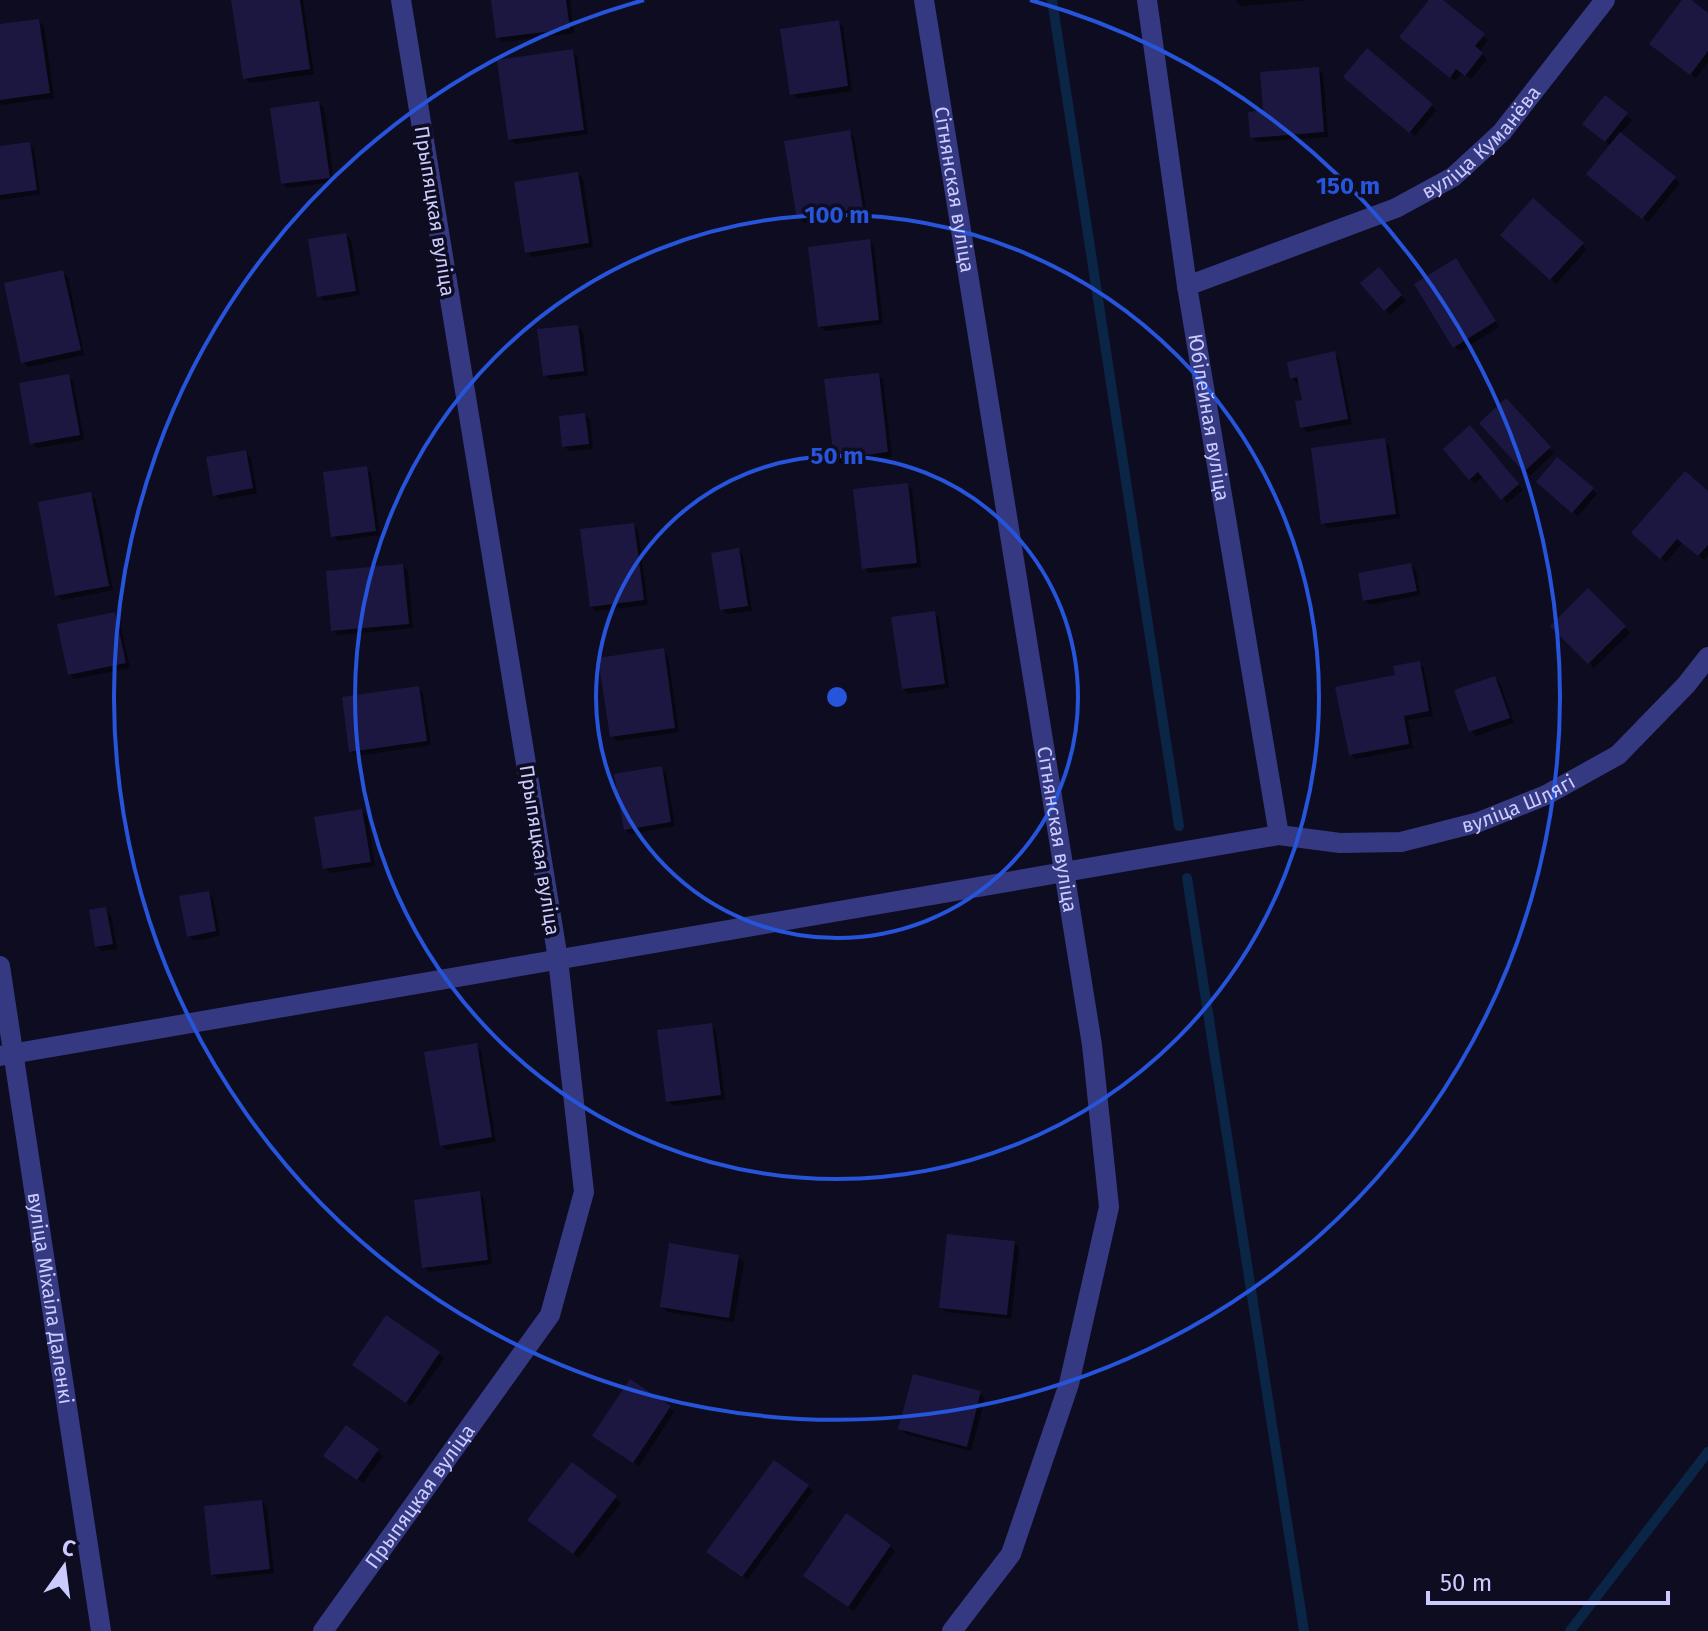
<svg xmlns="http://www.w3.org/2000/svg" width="1708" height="1631" font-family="'Fira Sans',sans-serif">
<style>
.shadow{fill:#0007}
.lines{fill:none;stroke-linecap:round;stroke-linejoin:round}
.stream{stroke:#0a2545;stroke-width:10}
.building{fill:#1c1741}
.street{stroke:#353981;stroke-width:20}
.ring{fill:none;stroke:#2654da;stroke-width:4}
.labels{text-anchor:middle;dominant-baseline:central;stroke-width:7;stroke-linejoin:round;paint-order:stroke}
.street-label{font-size:20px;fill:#cccbff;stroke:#0e0c20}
.centre{fill:#2654da;stroke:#0e0c20;stroke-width:4}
.ring-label{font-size:24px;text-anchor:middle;font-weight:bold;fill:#2654da;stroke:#0e0c20;stroke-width:7;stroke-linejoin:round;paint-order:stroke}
</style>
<rect width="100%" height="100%" fill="#0e0c20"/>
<g class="shadow">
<polygon points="233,0 303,0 314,74 250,83 245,78"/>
<polygon points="493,0 570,0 574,33 502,42 497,37"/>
<polygon points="1236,0 1310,0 1241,6"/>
<polygon points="1431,0 1439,0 1488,40 1479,52 1487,59 1471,79 1462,73 1455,81 1406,42"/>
<polygon points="1685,0 1688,0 1708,15 1708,62 1696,78 1657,48"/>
<polygon points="39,21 44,26 54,98 0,105 0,26"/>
<polygon points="838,22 843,27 852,91 797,99 792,94"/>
<polygon points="572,51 577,56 588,134 515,144 510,139"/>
<polygon points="1318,69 1323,74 1328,137 1257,142 1252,137 1265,112"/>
<polygon points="1350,82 1431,105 1436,110 1415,136"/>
<polygon points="1606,98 1632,120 1620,134 1680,183 1648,222 1594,179 1611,146 1590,129"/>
<polygon points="319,103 324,108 334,182 287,188 282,183"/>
<polygon points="849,132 854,137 867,213 804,223 799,218"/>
<polygon points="29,144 34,149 40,194 0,200 0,148"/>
<polygon points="578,174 583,179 593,247 532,257 527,252"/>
<polygon points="1533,201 1587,249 1556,284 1503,235"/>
<polygon points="346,235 351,240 360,295 324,301 319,296"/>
<polygon points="869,241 874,246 883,324 825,331 820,326"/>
<polygon points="1456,260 1461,265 1499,327 1460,351 1455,347"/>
<polygon points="63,273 68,278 84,355 28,367 23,362"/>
<polygon points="1384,274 1406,301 1390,314 1385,309"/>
<polygon points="578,327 583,332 588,375 550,380 545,375"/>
<polygon points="1334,354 1339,359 1352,424 1307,432 1302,427 1304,401 1300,382 1297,383 1292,378"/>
<polygon points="878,375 883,380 892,457 840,463 835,458"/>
<polygon points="68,376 73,381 84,440 37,448 32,443"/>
<polygon points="1506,401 1554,453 1530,476 1482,423"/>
<polygon points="585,415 590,420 593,449 569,451 564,446"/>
<polygon points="1475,433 1523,490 1507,503 1484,476 1475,483 1470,479"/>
<polygon points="1384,440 1389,445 1400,518 1328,528 1323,523"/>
<polygon points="246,452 251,458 257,493 220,500 215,495"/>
<polygon points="366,468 371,473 380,535 338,541 333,536"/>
<polygon points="907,485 912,490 921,567 869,573 864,568"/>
<polygon points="1544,486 1592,489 1597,494 1578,516"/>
<polygon points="1708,494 1708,555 1704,560 1683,542 1666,562 1634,533"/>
<polygon points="91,495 96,500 113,590 62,600 57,595"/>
<polygon points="633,525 638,530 648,605 596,611 591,606"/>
<polygon points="738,550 743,556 752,611 727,614 722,609"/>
<polygon points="1411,565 1416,570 1420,595 1370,605 1365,600"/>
<polygon points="403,566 408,571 413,628 338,635 333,630"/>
<polygon points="1588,591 1630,633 1594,668 1553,626"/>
<polygon points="934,613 939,618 949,688 908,694 903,688"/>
<polygon points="114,614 119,619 130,668 74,679 69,674"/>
<polygon points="663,650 668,656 679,732 617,741 612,736"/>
<polygon points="1419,663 1424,668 1433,716 1408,720 1413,748 1356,759 1351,754 1397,677"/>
<polygon points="1495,678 1500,683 1514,723 1476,736 1471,731"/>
<polygon points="418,688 423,693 431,745 356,756 351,751"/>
<polygon points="661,768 666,773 675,826 630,834 625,829"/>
<polygon points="362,811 367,816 375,866 330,873 325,868"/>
<polygon points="208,893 213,898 220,936 194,941 189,936"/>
<polygon points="106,910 111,915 117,949 102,951 97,946"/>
<polygon points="711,1026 716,1031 725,1099 673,1106 668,1101"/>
<polygon points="476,1046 481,1051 496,1142 447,1150 442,1145"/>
<polygon points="479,1193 484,1198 492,1264 429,1272 424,1267"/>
<polygon points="1014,1243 1019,1248 1011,1319 946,1312 941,1307"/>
<polygon points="739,1257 744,1262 734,1322 667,1312 662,1307"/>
<polygon points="439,1354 444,1358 411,1406 354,1365"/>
<polygon points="980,1393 985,1398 971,1451 906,1434 901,1429"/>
<polygon points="669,1407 674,1412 639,1466 600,1440"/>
<polygon points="346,1427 383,1456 363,1483 331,1460"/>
<polygon points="572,1464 621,1503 579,1558 535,1524"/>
<polygon points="808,1486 813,1491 747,1580 714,1556"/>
<polygon points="262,1502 267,1507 274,1573 218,1579 213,1574"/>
<polygon points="890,1546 895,1551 854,1611 810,1581"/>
</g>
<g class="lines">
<g class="stream">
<polyline points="1052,0 1179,826"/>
<polyline points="1187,878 1304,1631"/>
<polyline points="1570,1631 1708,1452"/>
</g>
</g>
<g class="building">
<polygon points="231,0 300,0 310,69 243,79"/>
<polygon points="491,0 566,0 570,29 496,38"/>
<polygon points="1429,0 1443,0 1485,34 1475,46 1483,53 1465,76 1456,69 1450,78 1399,37"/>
<polygon points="1682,0 1691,0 1708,13 1708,51 1690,75 1649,44"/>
<polygon points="39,19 50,93 0,100 0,24"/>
<polygon points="839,20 848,86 790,95 780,29"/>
<polygon points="1367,48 1433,104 1409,133 1343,77"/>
<polygon points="573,49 584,130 508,140 497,60"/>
<polygon points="1319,67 1324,132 1250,138 1248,112 1263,110 1260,72"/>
<polygon points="1605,95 1628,113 1605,142 1582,124"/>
<polygon points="319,101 330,178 281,184 270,108"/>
<polygon points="850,130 863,208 797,219 784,141"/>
<polygon points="1620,132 1676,177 1642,219 1586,174"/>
<polygon points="30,142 37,190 0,195 0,146"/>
<polygon points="578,172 589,243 525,253 514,182"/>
<polygon points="1533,198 1584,243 1550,280 1500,235"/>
<polygon points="346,233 356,291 317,297 308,239"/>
<polygon points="870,239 879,320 818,327 808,247"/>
<polygon points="1456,258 1496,321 1453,348 1414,284"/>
<polygon points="1379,267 1402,295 1384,311 1360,283"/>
<polygon points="63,270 81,350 21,363 4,283"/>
<polygon points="578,325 584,371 543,376 537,329"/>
<polygon points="1335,351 1348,419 1300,428 1295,401 1302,400 1297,377 1290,379 1287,362"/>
<polygon points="879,373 888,452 834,459 824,379"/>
<polygon points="69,374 80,435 30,444 19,383"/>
<polygon points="1506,398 1551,447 1524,472 1479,423"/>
<polygon points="585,413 589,444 562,447 559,416"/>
<polygon points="1470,425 1519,484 1501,500 1478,472 1469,480 1443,449"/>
<polygon points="1385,438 1396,514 1321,524 1311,448"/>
<polygon points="246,450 253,488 213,496 206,457"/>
<polygon points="1557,457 1594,488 1572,513 1536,482"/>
<polygon points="367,466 376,531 331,537 323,472"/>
<polygon points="1685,471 1708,491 1708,545 1698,556 1677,539 1660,559 1631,533"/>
<polygon points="908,483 917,563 862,569 853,489"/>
<polygon points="91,492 109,586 55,596 38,502"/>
<polygon points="634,523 644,600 590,607 580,529"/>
<polygon points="739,548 748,606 720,610 711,553"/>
<polygon points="1411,563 1417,591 1363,601 1358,573"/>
<polygon points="403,564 409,624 331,631 326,571"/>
<polygon points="1588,588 1626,626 1588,664 1550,626"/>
<polygon points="935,611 945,684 902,689 891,617"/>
<polygon points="115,612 126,663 68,675 57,624"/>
<polygon points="664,648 675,728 610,737 598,658"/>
<polygon points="1420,661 1429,711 1404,716 1409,744 1349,755 1335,687 1395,675 1393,666"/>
<polygon points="1495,676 1510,718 1469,732 1454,690"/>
<polygon points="419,686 427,741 349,752 342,697"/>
<polygon points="662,766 671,822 624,830 614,774"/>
<polygon points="362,809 371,862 323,869 314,817"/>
<polygon points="209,891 216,931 187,937 179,896"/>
<polygon points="106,907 113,944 95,947 89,910"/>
<polygon points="712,1023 721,1095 666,1102 657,1030"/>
<polygon points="477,1043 492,1137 440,1146 424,1052"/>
<polygon points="480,1191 488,1260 422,1268 414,1200"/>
<polygon points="947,1234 1015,1241 1007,1315 939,1308"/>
<polygon points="669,1243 739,1255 729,1318 660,1307"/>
<polygon points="386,1315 440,1352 406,1403 352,1365"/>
<polygon points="913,1374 981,1391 967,1447 898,1429"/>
<polygon points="630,1379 671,1406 633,1463 592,1436"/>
<polygon points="346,1425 379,1449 357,1480 323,1456"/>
<polygon points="774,1460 809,1485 742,1577 706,1552"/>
<polygon points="572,1462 617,1496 573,1554 527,1520"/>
<polygon points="262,1500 270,1569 211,1575 204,1506"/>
<polygon points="846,1513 891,1545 848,1607 803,1576"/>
</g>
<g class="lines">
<g class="street">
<path id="s1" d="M924,0l168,1045 17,162 -40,177 -58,170 -59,77"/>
<path id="s2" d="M1147,0l40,286 92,549"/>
<path id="s3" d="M1187,286l209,-78 57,-31 49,-45 103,-132"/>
<path id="s4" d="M0,966l101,665"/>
<path id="s5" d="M0,1056l1279,-221 61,8 61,-1 78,-20 67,-27 72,-40 68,-70 22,-28"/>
<path id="s6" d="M323,1631l227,-316 34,-123 -26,-233 -157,-959"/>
</g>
</g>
<g class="ring">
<circle cx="837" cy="697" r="241"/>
<circle cx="837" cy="697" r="482"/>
<path d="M1030 0A723 723 0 1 1 644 0"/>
</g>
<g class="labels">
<g class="street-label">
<text stroke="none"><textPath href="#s3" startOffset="332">вуліца Куманёва</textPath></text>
<text stroke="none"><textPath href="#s1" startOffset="192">Сітнянская вуліца</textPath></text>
<text transform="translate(435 211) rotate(81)">Прыпяцкая вуліца</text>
<text stroke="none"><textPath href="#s2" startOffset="422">Юбілейная вуліца</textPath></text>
<text stroke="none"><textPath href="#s5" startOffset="1544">вуліца Шлягі</textPath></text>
<text stroke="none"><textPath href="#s1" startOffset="840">Сітнянская вуліца</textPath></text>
<text transform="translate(540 850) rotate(81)">Прыпяцкая вуліца</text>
<text stroke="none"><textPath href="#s4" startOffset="336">вуліца Міхаіла Даленкі</textPath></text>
<text stroke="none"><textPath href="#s6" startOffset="166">Прыпяцкая вуліца</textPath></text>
</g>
</g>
<circle cx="837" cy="697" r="12" class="centre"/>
<g class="ring-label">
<text x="1348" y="194">150 m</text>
<text x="837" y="223">100 m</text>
<text x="837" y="464">50 m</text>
</g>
<g transform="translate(64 1567) rotate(14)" stroke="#0e0c20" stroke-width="6" paint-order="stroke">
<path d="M0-6L14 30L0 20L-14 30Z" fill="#cccbff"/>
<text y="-12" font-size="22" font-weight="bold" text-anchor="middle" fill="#cccbff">С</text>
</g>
<path d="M1428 1591v12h240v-12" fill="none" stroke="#cccbff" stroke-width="4"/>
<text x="1440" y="1591" font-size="24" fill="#cccbff" stroke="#0e0c20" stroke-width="6" paint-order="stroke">50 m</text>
</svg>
